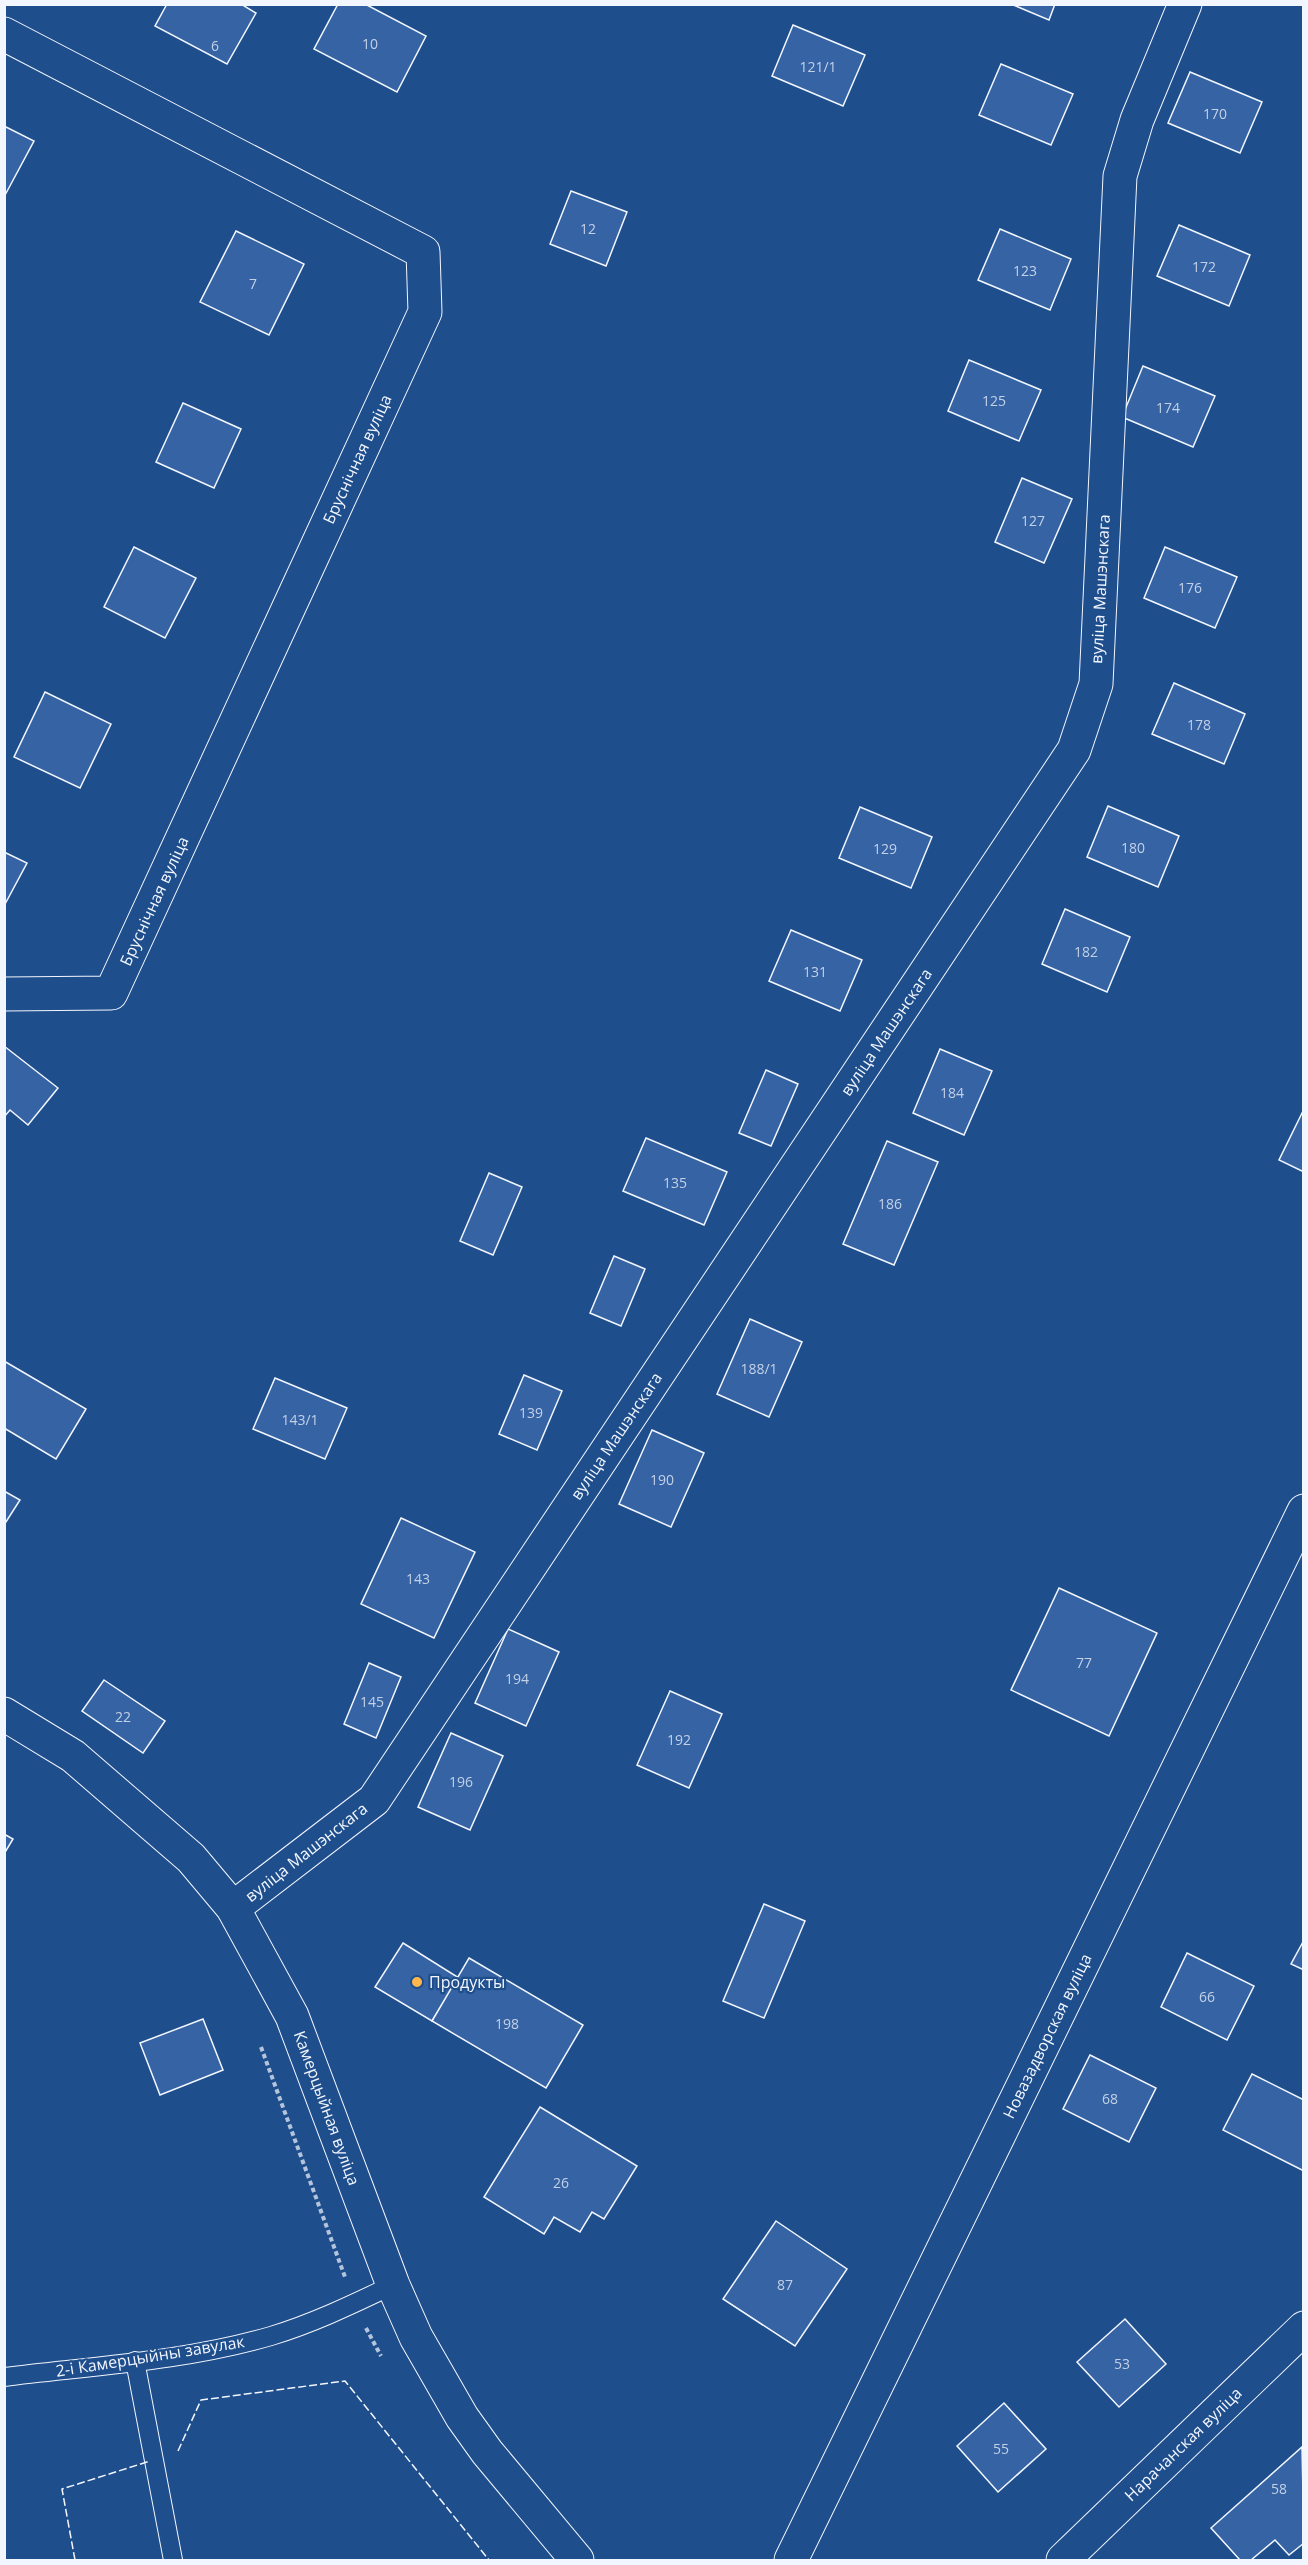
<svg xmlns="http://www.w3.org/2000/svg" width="1308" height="2565" font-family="'Open Sans',sans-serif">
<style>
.building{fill:#3563a3;stroke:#f2f6ff;stroke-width:1.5}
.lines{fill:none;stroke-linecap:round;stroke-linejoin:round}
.lane-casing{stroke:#f2f6ff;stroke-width:20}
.street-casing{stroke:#f2f6ff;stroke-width:35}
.secondary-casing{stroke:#f2f6ff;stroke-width:35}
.path{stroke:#b3c4dc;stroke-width:4;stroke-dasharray:4.5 3;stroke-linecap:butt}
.lane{stroke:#1f4e8c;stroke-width:18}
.street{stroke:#1f4e8c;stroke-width:33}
.secondary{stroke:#1f4e8c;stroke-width:33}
.fence{stroke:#f2f6ff;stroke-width:1.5;stroke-dasharray:8 3;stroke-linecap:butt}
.poi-dot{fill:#ffb74d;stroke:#1f4e8c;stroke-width:2}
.labels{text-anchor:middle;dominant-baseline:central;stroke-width:4.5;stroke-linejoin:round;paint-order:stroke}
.number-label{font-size:14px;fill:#c3d1e8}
.street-label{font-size:16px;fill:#f2f6ff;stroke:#1f4e8c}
.poi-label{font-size:16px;fill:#f2f6ff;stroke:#1f4e8c;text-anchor:start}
</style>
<rect width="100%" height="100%" fill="#1f4e8c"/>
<g class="building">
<polygon points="167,4 241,4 256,13 227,64 155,26"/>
<polygon points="338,4 365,4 426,36 397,92 314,49"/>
<polygon points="1011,4 1055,4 1049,20"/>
<polygon points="793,25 865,55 843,106 772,76"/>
<polygon points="1001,64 1073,94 1051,145 979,115"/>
<polygon points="1190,72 1262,102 1240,153 1168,123"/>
<polygon points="4,126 34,141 4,197"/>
<polygon points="571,191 627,212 606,266 550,244"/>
<polygon points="1179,225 1250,255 1229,306 1157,276"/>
<polygon points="1000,229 1071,259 1050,310 978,280"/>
<polygon points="236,231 304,264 269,335 200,302"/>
<polygon points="969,360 1041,390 1019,441 948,411"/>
<polygon points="1143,366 1215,396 1193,447 1122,417"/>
<polygon points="183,403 241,429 214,488 156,462"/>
<polygon points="1022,478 1072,499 1044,563 995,542"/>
<polygon points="134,547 196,578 165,638 104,607"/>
<polygon points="1165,547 1237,577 1215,628 1144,598"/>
<polygon points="1174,683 1245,714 1224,764 1152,734"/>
<polygon points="45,692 111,724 80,788 14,757"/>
<polygon points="1108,806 1179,836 1158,887 1087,857"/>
<polygon points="860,807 932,837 911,888 839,858"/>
<polygon points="4,852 27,863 4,906"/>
<polygon points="1065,909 1130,937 1107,992 1042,964"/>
<polygon points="791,930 862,960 840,1011 769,981"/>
<polygon points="4,1046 58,1088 28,1125 10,1110 4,1117"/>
<polygon points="940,1049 992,1071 964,1135 913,1113"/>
<polygon points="766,1070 798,1084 771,1146 739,1133"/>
<polygon points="1304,1109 1304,1172 1279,1160"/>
<polygon points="646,1138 727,1172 704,1225 623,1191"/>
<polygon points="887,1141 938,1162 894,1265 843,1244"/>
<polygon points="489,1173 522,1187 493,1255 460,1241"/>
<polygon points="614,1256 645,1269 621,1326 590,1313"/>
<polygon points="750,1319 802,1342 769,1417 717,1394"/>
<polygon points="4,1361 86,1409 56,1459 4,1428"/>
<polygon points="524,1375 562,1391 537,1450 499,1434"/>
<polygon points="275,1378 347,1408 325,1459 253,1429"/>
<polygon points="652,1430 704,1453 671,1527 619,1504"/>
<polygon points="4,1491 20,1500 4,1525"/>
<polygon points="401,1518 475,1552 434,1638 361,1604"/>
<polygon points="1059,1588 1157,1633 1109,1736 1011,1690"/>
<polygon points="508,1629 559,1652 526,1726 475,1703"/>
<polygon points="369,1663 401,1677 376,1738 344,1724"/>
<polygon points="104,1680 165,1721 143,1753 82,1711"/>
<polygon points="670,1691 722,1714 689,1788 637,1765"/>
<polygon points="451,1733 503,1756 470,1830 418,1807"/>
<polygon points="4,1834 13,1839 4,1854"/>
<polygon points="764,1904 805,1921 764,2018 723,2001"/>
<polygon points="1304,1940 1304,1970 1291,1964"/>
<polygon points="403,1943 459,1978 432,2021 375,1987"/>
<polygon points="1187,1953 1254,1986 1227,2040 1161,2007"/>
<polygon points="469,1958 583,2025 546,2088 432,2021"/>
<polygon points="203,2019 223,2070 160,2095 140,2043"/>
<polygon points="1090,2055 1156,2088 1129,2142 1063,2109"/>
<polygon points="1252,2074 1304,2100 1304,2171 1223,2130"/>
<polygon points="540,2107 637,2166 604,2219 592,2212 580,2232 554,2217 544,2234 484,2197"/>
<polygon points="776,2221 847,2269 795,2346 723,2299"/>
<polygon points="1125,2319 1166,2364 1119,2407 1077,2362"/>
<polygon points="1004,2403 1046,2449 998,2492 957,2446"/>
<polygon points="1302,2447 1304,2543 1289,2555 1275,2540 1251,2560 1240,2560 1211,2528"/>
</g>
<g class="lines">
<defs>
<g id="lane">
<polyline points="135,2361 173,2560"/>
<path d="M4,2377c89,-11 181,-16 267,-41 43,-13 82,-32 122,-51"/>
</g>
<g id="street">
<polyline points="4,34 423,252 425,312 111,993 4,994"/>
<polyline points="233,1908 374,1800 1074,750 1096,684 1120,176 1137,120 1185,4"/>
<polyline points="791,2560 1304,1511"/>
<polyline points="1063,2560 1304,2328"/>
</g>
<polyline id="secondary" points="4,1714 73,1756 191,1858 233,1908 292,2016 393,2285 416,2337 462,2417 487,2452 577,2560"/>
</defs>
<use href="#lane" class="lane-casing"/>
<use href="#street" class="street-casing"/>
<use href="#secondary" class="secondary-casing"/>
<g class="path">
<polyline points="261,2047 345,2277"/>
<polyline points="366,2328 381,2356"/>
</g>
<use href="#lane" class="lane"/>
<use href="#street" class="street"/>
<use href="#secondary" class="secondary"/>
<g class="fence">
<polyline points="178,2451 201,2400 345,2381 489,2560"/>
<polyline points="75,2560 62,2489 150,2461"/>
</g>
</g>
<circle class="poi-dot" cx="417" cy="1982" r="6"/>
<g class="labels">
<g class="number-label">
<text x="370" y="43">10</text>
<text x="215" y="45">6</text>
<text x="818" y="66">121/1</text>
<text x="1215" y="113">170</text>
<text x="588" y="228">12</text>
<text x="1204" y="266">172</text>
<text x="1025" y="270">123</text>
<text x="253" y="283">7</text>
<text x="994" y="400">125</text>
<text x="1168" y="407">174</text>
<text x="1033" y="520">127</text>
<text x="1190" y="587">176</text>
<text x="1199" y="724">178</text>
<text x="1133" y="847">180</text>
<text x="885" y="848">129</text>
<text x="1086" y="951">182</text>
<text x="815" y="971">131</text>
<text x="952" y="1092">184</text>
<text x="675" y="1182">135</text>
<text x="890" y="1203">186</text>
<text x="759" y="1368">188/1</text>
<text x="531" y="1412">139</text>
<text x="300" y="1419">143/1</text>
<text x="662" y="1479">190</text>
<text x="418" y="1578">143</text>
<text x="1084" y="1662">77</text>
<text x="517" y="1678">194</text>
<text x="372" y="1701">145</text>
<text x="123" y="1716">22</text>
<text x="679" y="1739">192</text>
<text x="461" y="1781">196</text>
<text x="1207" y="1996">66</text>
<text x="507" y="2023">198</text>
<text x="1110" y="2098">68</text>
<text x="561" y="2182">26</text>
<text x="785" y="2284">87</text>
<text x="1122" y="2363">53</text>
<text x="1001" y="2448">55</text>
<text x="1279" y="2488">58</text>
</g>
<g class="street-label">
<text transform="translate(357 459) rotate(-65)">Бруснічная вуліца</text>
<text transform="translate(1100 589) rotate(-87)">вуліца Машэнскага</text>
<text transform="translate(154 901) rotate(-65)">Бруснічная вуліца</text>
<text transform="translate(886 1032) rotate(-56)">вуліца Машэнскага</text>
<text transform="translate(616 1436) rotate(-56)">вуліца Машэнскага</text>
<text transform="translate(306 1852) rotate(-38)">вуліца Машэнскага</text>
<text transform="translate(1047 2036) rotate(-64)">Новазадворская вуліца</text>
<text transform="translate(327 2108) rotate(70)">Камерцыйная вуліца</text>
<text transform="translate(150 2356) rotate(-9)">2-і Камерцыйны завулак</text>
<text transform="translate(1183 2444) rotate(-44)">Нарачанская вуліца</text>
</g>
<g class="poi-label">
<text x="429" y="1982">Продукты</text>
</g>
</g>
<rect width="1308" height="2565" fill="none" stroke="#f2f6ff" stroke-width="12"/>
</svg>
